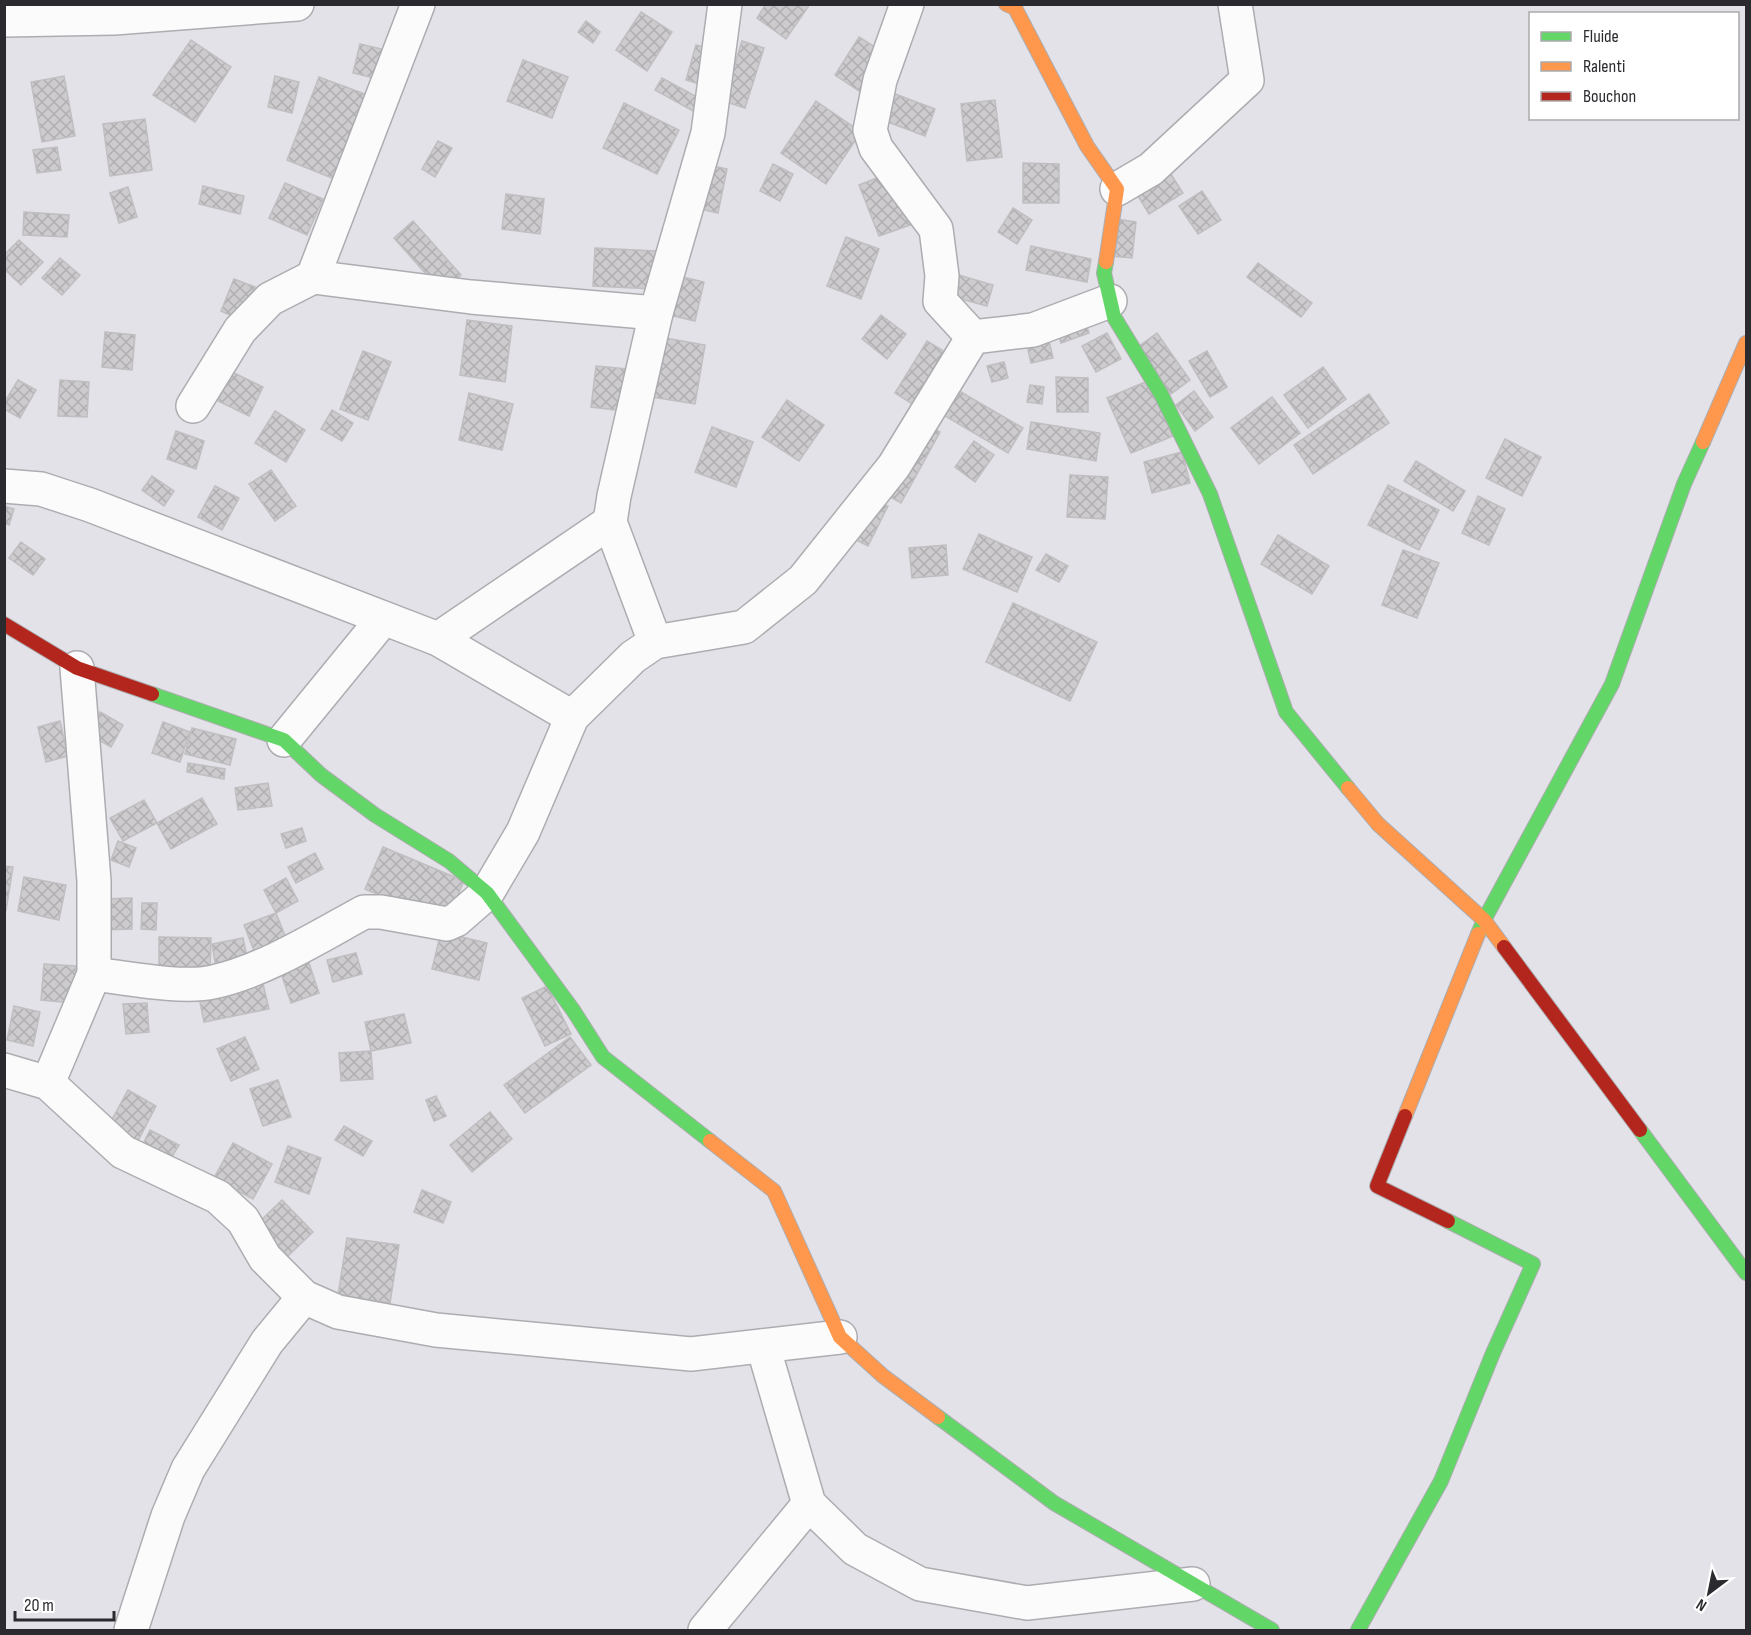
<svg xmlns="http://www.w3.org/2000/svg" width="1751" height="1635" font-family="'Sofia Sans Condensed',sans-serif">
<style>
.building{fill:url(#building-cross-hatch);stroke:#c0bec0;stroke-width:1.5}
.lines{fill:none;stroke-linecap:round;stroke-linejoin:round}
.street-casing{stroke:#adadb1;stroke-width:36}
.fast-casing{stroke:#adadb1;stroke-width:16}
.slow-casing{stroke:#adadb1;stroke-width:16}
.jam-casing{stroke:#adadb1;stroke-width:16}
.street{stroke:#fbfbfc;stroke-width:33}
.fast{stroke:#63d668;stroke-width:14}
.slow{stroke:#ff974d;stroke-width:14}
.jam{stroke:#b3261e;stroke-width:14}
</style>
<defs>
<pattern id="building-cross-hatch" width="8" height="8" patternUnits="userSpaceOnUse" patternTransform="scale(1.5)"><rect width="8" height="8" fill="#cdcbcd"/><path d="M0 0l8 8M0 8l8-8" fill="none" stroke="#b0aeb0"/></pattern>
</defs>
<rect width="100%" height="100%" fill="#e3e2e8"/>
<g class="building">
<polygon points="766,4 810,4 786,39 757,18"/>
<polygon points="641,12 672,32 647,71 616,50"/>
<polygon points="586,21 600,32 593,43 578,32"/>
<polygon points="859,37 886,54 862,93 835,75"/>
<polygon points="191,40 231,67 195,122 153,95"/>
<polygon points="742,41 764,48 745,108 723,101"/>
<polygon points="360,44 390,51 383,80 353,73"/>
<polygon points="696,45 713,49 703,85 686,80"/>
<polygon points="523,60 568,77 552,118 507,101"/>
<polygon points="64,76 75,136 42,142 31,82"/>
<polygon points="275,76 299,82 292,113 268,107"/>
<polygon points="319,77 370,96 337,180 287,160"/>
<polygon points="662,78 699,98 693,111 655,90"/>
<polygon points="890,92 935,109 925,136 880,119"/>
<polygon points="995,100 1002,157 967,161 961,104"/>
<polygon points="816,101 861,132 826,184 781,153"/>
<polygon points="624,103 679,130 657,174 603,148"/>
<polygon points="145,119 152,170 110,176 103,124"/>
<polygon points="438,141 452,148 435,177 422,169"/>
<polygon points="57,147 61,170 37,173 33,150"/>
<polygon points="1023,163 1059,164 1059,203 1023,203"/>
<polygon points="705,164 727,169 718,213 696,208"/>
<polygon points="773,164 793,174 780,201 760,191"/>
<polygon points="1167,168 1183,193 1149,214 1133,188"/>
<polygon points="892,172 913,224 879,236 859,185"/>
<polygon points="285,183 323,199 307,235 269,218"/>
<polygon points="203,186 244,196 240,214 199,204"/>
<polygon points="128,187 137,217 119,223 110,193"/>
<polygon points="1202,191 1221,220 1198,234 1179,206"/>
<polygon points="506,194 544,199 540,234 502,229"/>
<polygon points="1013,208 1032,220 1017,244 998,232"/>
<polygon points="24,212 69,215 67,237 23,235"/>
<polygon points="1116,219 1136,222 1132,258 1111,256"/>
<polygon points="413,221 461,275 442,292 394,238"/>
<polygon points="846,237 879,249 861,299 827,286"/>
<polygon points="19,240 43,262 21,285 4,269 4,255"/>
<polygon points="1031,246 1091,259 1087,282 1026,270"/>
<polygon points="595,248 656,251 654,289 593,286"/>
<polygon points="60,258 80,275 62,295 42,278"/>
<polygon points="1258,263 1312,303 1301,317 1247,277"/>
<polygon points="952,273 993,285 987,306 946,295"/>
<polygon points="674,275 704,282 695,321 665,314"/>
<polygon points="234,279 255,287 241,320 221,311"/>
<polygon points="881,315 906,334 887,359 862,339"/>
<polygon points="1084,318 1089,333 1061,343 1056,328"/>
<polygon points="467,320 512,326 505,382 460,375"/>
<polygon points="105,332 135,335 132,370 102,367"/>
<polygon points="1107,333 1121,359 1096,372 1082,346"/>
<polygon points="1157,333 1190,380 1171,394 1138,347"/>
<polygon points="660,337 705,345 695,404 651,397"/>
<polygon points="927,341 950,355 917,407 895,393"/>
<polygon points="1049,341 1053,358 1031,363 1027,345"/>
<polygon points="363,351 391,362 368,420 340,409"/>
<polygon points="1207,351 1227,387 1210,397 1189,361"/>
<polygon points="1004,362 1008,378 992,382 987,366"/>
<polygon points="596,366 627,369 623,411 591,407"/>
<polygon points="1323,367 1346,399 1308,428 1284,395"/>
<polygon points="232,372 263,387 249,416 218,401"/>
<polygon points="1056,377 1088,378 1088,412 1057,412"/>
<polygon points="18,380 36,390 20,418 4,409 4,403"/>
<polygon points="60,380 89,382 87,417 58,416"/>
<polygon points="1150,380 1173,436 1131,453 1107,398"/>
<polygon points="1030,385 1044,387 1042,404 1027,402"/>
<polygon points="954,388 1023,428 1008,453 940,413"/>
<polygon points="1194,391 1213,417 1195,431 1176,405"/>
<polygon points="469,393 513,404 502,450 459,440"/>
<polygon points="1369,394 1389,423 1313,474 1294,445"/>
<polygon points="1272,397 1300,433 1259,464 1231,428"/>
<polygon points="787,400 824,425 799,461 762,437"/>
<polygon points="332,410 353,423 342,441 321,429"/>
<polygon points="275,411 305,430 286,462 255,443"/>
<polygon points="1031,422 1100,433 1096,461 1027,449"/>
<polygon points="924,424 940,432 901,503 885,494"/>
<polygon points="712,427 753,442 736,487 695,472"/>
<polygon points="176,431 204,441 196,469 167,459"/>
<polygon points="1505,439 1541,457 1522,496 1486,478"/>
<polygon points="974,441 994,455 975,482 955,467"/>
<polygon points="1182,452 1190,483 1152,493 1144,462"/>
<polygon points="1416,461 1465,491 1453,511 1404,481"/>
<polygon points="271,470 296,506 275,521 249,484"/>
<polygon points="1070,475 1108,477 1105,519 1067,517"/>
<polygon points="152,476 174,491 164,506 142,490"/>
<polygon points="1388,485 1439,510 1419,550 1368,525"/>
<polygon points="215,486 239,498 222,530 198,517"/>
<polygon points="1478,496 1505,509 1489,545 1462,533"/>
<polygon points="869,497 888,506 868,546 850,537"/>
<polygon points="4,506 14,509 9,525 4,523"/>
<polygon points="979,534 1032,557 1017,592 963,569"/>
<polygon points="1278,535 1329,566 1312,594 1261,564"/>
<polygon points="21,542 45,559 33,575 9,558"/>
<polygon points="946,545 948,575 912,578 909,548"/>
<polygon points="1403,550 1439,563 1417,618 1382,605"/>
<polygon points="1046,554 1068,566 1059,582 1036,570"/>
<polygon points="1013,603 1097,642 1070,701 986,662"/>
<polygon points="100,712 123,725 111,747 88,734"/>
<polygon points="60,721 68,756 46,762 38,727"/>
<polygon points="163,722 190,732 180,762 152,753"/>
<polygon points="192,728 236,739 230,765 185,754"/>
<polygon points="188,763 225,769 224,779 187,772"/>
<polygon points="268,783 272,806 238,810 235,788"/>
<polygon points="202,798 217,824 171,849 157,823"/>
<polygon points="144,800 157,823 123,841 110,818"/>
<polygon points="302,828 306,841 286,848 281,834"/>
<polygon points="118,841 136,848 129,867 111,860"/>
<polygon points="383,847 464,881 446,923 365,889"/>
<polygon points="315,853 323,869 296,883 288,867"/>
<polygon points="4,866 13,867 6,910 4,909"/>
<polygon points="24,877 66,885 59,920 18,911"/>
<polygon points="286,878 298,901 276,913 264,890"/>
<polygon points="132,898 132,929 103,930 102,899"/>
<polygon points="142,903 157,903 156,930 141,929"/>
<polygon points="276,913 290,948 258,961 244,925"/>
<polygon points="441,932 487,943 479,980 432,969"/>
<polygon points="159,937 211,938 210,972 159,971"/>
<polygon points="243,938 249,967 217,974 212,944"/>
<polygon points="356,953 362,974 333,982 327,960"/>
<polygon points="308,960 319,993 291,1003 280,970"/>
<polygon points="44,964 76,966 73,1003 41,1000"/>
<polygon points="263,984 269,1009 204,1022 199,997"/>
<polygon points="547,986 571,1034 545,1046 522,998"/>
<polygon points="147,1003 149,1032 126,1034 123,1004"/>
<polygon points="14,1006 40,1012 33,1046 7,1040"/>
<polygon points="404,1014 411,1043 371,1051 365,1022"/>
<polygon points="245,1037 259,1069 231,1081 217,1049"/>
<polygon points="570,1037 591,1065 525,1113 504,1085"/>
<polygon points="371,1051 373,1079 341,1081 339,1053"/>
<polygon points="278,1080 291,1117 263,1126 250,1089"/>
<polygon points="128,1090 156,1106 138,1141 109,1125"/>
<polygon points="436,1096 446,1116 434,1121 426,1100"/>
<polygon points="490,1112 512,1139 472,1172 450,1145"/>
<polygon points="344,1126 372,1141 363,1156 335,1140"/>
<polygon points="150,1130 179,1145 170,1160 142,1146"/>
<polygon points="233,1143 272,1164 253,1199 214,1178"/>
<polygon points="288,1146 321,1158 309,1194 275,1182"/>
<polygon points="422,1190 451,1202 443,1223 414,1212"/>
<polygon points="282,1200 313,1232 288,1256 257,1224"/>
<polygon points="347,1238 399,1245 390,1303 338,1295"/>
</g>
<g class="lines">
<defs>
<g id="street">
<polyline points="907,4 880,80 870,130 876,148 936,229 942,276 940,301 973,337"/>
<polyline points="4,20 114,18 297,4"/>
<polyline points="1117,189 1151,169 1247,80 1235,4"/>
<polyline points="313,277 418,4"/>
<polyline points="193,406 240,330 270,299 313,277 471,297 656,313"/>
<polyline points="4,486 41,489 90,505 438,639 572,717"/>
<polyline points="438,639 610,522"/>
<polyline points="655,642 610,522 614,496 656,313 708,133 725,4"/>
<polyline points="284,740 383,619"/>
<path d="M94,974c32,4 89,15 119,8 51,-11 105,-45 151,-70h17l66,12 9,-4 31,-27 36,-61 49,-115 61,-60 22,-15 89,-15 59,-47 91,-114 79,-129 60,-7 77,-29"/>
<polyline points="4,1070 48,1083 123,1152 218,1197 243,1220 265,1258 304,1297 338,1312 436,1330 691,1354 840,1337"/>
<polyline points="48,1083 94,974 94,881 77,668"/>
<polyline points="763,1346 809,1504 855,1549 920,1584 1027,1603 1193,1584"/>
<polyline points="131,1630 168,1516 188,1469 267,1342 304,1297"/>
<polyline points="705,1630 809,1504"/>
</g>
<g id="fast">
<polyline points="1106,262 1104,273 1114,317 1161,394 1210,494 1286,712 1348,788"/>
<polyline points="152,694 284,740 321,775 375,815 449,861 487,893 573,1010 603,1057 710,1141"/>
<polyline points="1478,934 1484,920 1612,684 1684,484 1703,442"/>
<polyline points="1640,1130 1746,1273"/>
<polyline points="938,1417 1054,1503 1272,1630"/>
<polyline points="1358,1630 1441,1481 1493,1353 1533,1264 1448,1221"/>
</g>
<g id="slow">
<polyline points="1006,4 1015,8 1087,146 1117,189 1106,262"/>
<polyline points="1703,442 1746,343"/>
<polyline points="1348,788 1378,824 1484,920 1504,947"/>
<polyline points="1405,1116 1478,934"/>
<polyline points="710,1141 774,1191 840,1337 883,1376 938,1417"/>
</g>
<g id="jam">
<polyline points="4,624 77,668 152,694"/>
<polyline points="1504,947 1640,1130"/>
<polyline points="1405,1116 1377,1186 1448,1221"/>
</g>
</defs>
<use href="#street" class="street-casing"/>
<use href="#fast" class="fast-casing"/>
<use href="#slow" class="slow-casing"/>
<use href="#jam" class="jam-casing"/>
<use href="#street" class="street"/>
<use href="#fast" class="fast"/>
<use href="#slow" class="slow"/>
<use href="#jam" class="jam"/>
</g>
<rect width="1751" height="1635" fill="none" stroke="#2b2b2f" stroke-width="12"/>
<rect x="1529" y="12" width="210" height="108" fill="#ffffff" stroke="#aaaaac" stroke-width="1.5"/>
<rect x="1541" y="32" width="30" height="9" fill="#63d668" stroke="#aaaaac" stroke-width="1.5"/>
<text x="1583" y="42" font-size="18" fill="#2b2b2f">Fluide</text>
<rect x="1541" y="62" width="30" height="9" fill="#ff974d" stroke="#aaaaac" stroke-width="1.5"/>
<text x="1583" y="72" font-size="18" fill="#2b2b2f">Ralenti</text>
<rect x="1541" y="92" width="30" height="9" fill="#b3261e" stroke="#aaaaac" stroke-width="1.5"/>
<text x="1583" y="102" font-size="18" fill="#2b2b2f">Bouchon</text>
<g transform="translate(1709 1593) rotate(212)" stroke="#ffffff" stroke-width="4.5" paint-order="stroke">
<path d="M0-4.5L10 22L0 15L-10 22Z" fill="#2b2b2f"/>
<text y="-9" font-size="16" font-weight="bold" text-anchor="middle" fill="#2b2b2f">N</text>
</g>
<path d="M15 1611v9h99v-9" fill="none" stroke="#2b2b2f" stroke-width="3"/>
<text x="24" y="1611" font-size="18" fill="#2b2b2f" stroke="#ffffff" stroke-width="4.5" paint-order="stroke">20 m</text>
</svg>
